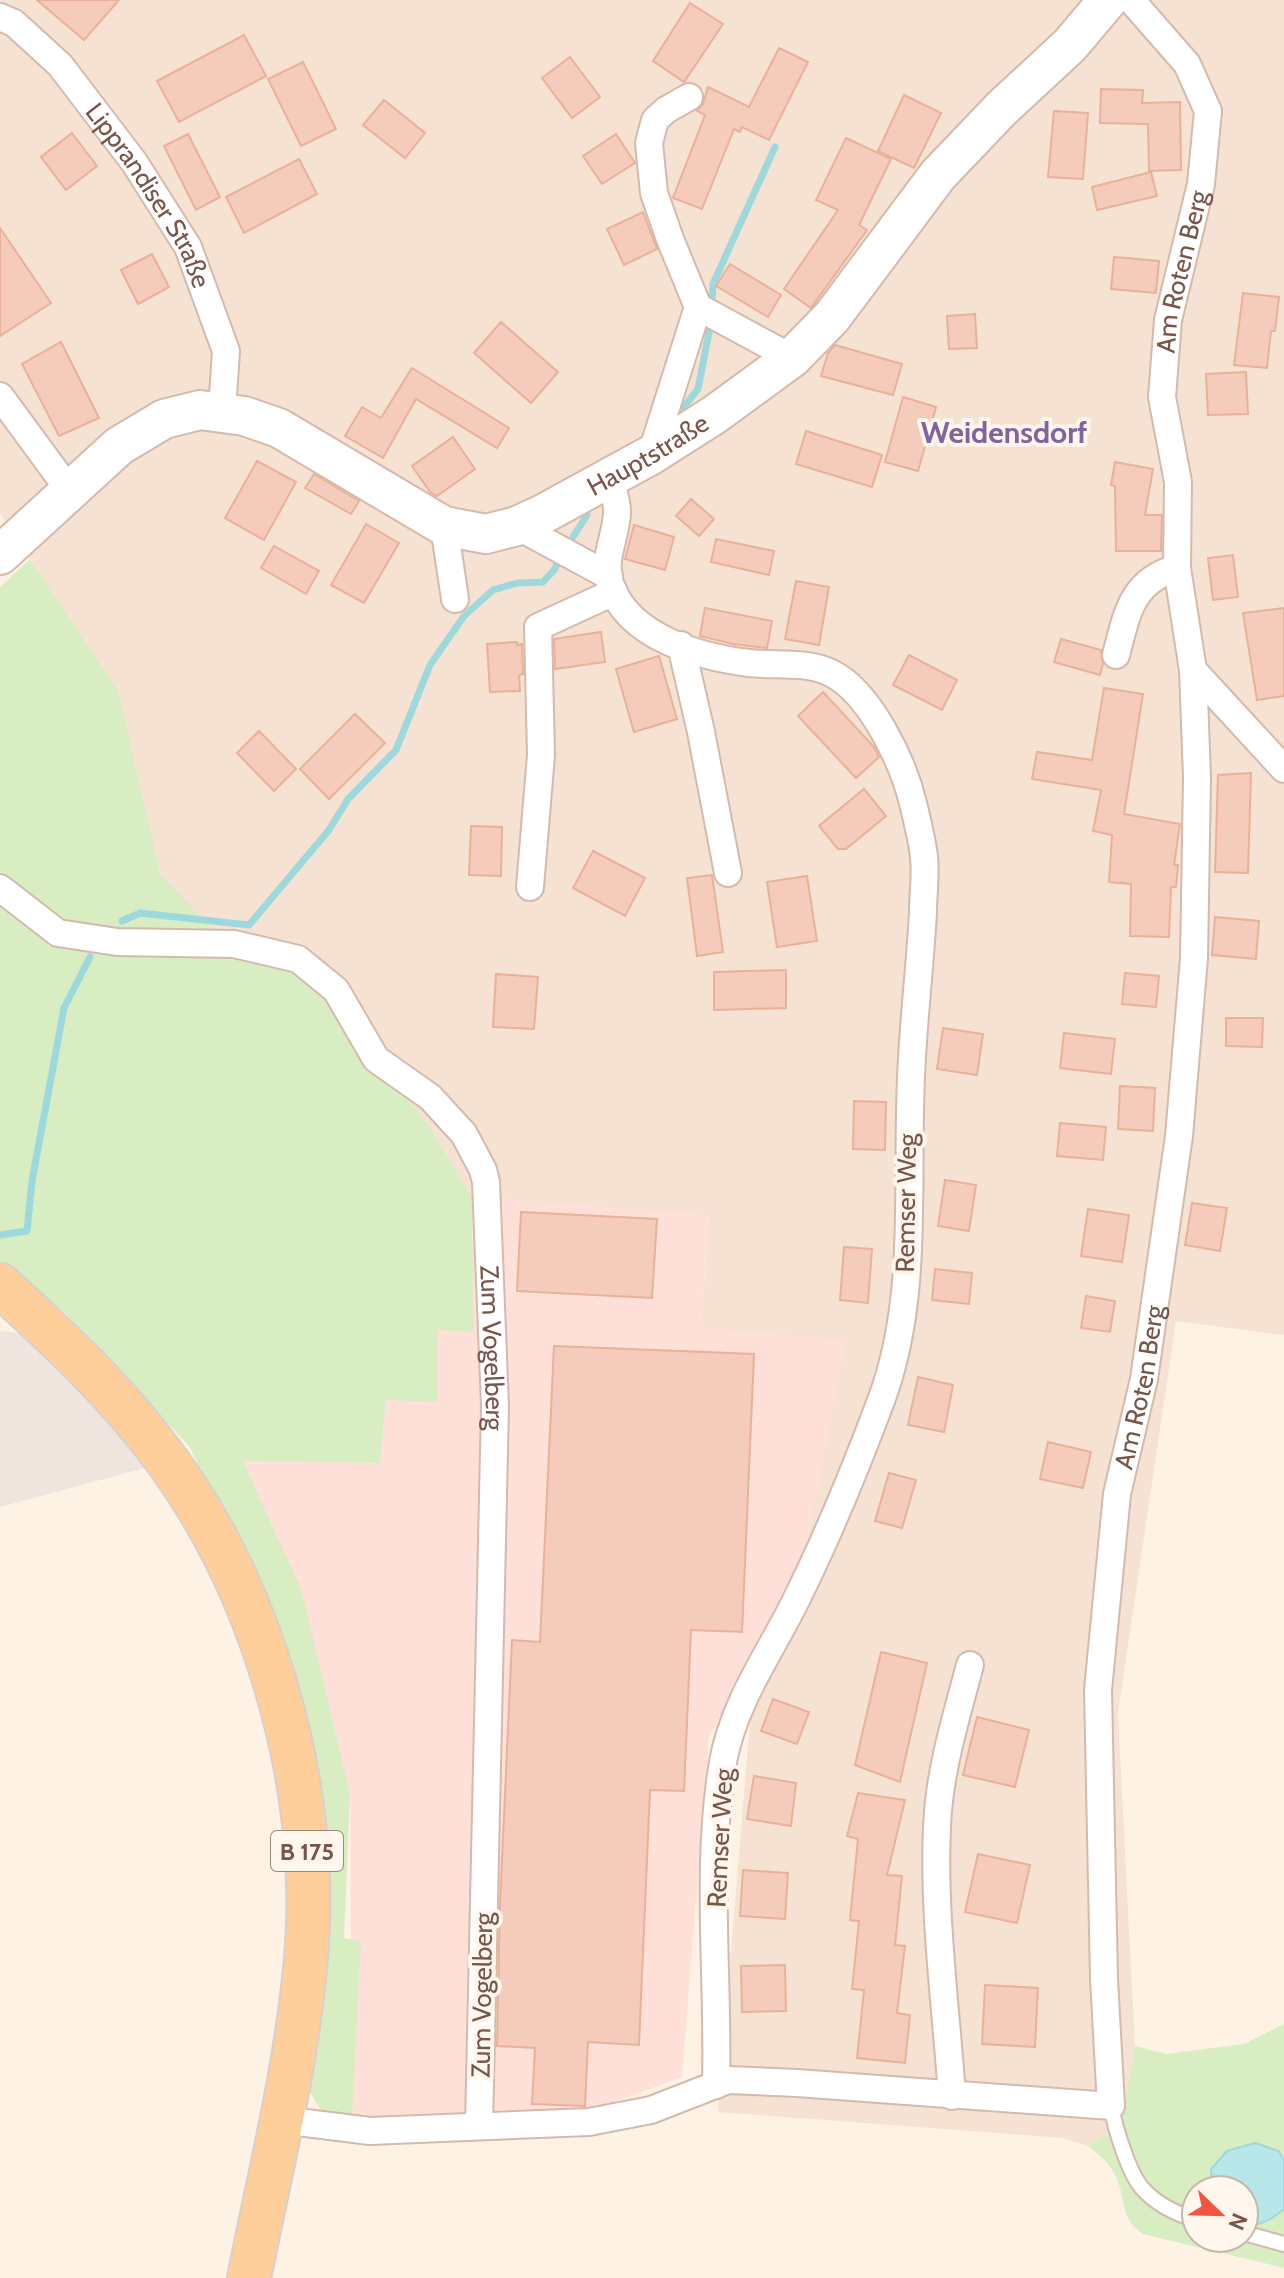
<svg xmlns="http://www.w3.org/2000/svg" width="1284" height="2278" font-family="Cabin,sans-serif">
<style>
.residential{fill:#f6e2d3}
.commercial{fill:#ffe0d8}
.industrial{fill:#eee5df}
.green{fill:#d8edc2}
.water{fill:#b8e7e9;stroke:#9dd9dc;stroke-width:2}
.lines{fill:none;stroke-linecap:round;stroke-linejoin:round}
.stream{stroke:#9dd9dc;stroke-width:7}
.building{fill:#f5ccbb;stroke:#e9b09a;stroke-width:2}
.lane-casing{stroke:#d3baad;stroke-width:18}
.street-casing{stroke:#d3baad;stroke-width:30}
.secondary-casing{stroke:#d6b9aa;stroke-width:42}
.primary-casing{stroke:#d9cfcc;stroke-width:46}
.lane{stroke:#fff;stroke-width:14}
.street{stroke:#fff;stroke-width:26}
.secondary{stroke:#fff;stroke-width:38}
.primary{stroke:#ffcf9b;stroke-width:42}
.labels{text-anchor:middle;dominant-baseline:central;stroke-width:8;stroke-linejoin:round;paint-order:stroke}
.shield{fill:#fff6ed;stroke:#a1857a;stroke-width:2}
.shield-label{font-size:24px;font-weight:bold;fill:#795448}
.street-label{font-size:26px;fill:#795448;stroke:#fff6ed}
.quarter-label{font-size:30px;font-weight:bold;fill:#83639d;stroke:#fff6ed}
</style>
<rect width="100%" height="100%" fill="#fef2e5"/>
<polygon class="residential" points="0,0 1284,0 1284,1335 1176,1321 1118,1713 1135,2046 1121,2126 1088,2146 1063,2138 718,2112 756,1647 701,1328 709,1216 472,1197 429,1126 236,956 160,873 119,692 0,514"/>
<polygon class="commercial" points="472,1197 709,1215 701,1328 846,1340 804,1558 709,1737 682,2077 587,2112 352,2117 350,1794 243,1461 380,1463 386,1400 438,1329 474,1332"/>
<polygon class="industrial" points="0,1331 29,1334 152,1466 0,1507"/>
<g class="green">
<polygon points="30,559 119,692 160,873 236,955 287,965 321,987 429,1126 472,1197 474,1332 438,1330 437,1402 386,1400 380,1463 243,1461 302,1591 350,1794 344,1938 361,1941 352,2117 323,2114 307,2087 270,1608 189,1446 66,1314 0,1261 0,587"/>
<path d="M1284,2024v137l-5,-10 -68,18 1,21h-16v48h48v-15h24l16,-14v59l-141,-34c-23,-15 -17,-32 -26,-55 -6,-15 -17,-23 -29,-33l33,-21 14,-79 31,8 78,-10z"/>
</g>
<path class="water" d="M1255,2143l24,8 5,10v48c-13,11 -23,18 -40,14v-33h-32l-1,-21 16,-18z"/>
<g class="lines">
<g class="stream">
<polyline points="712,302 713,284 775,147"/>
<polyline points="684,407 698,389 710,327"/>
<polyline points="568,545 587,515"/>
<polyline points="122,921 140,913 249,925 329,830 348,799 396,750 430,665 464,616 493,590 517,583 543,582 554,570 561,557"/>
<polyline points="0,1235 27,1231 32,1181 64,1008 90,957"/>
</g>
</g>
<g class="building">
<polygon points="37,0 119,0 84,40"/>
<polygon points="690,3 723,24 684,82 653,61"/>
<polygon points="244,35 266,76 179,122 157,81"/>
<polygon points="779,48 808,62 769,140 742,127 740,132 734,129 702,209 673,198 705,115 697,111 703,104 708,87 749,107"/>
<polygon points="570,57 600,97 572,118 542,78"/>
<polygon points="303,62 336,129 301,146 268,79"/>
<polygon points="1101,89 1143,90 1142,103 1180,102 1181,170 1149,171 1148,124 1100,123"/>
<polygon points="904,95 941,113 914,168 878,151"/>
<polygon points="384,100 425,133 405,158 363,125"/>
<polygon points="1054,111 1088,113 1083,179 1048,177"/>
<polygon points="72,133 97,166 66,190 41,157"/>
<polygon points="188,134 220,197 196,210 164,146"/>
<polygon points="616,134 635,163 602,184 583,156"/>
<polygon points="846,138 891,159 859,225 867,230 811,308 784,289 838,210 816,200"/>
<polygon points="299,159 317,194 244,233 226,197"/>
<polygon points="1151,172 1157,196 1097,210 1092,187"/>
<polygon points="643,212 657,249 624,265 607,229"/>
<polygon points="0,228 51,303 0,336"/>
<polygon points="152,254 169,287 138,304 121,270"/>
<polygon points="1114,257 1159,261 1156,293 1111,289"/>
<polygon points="730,264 781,295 768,317 716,286"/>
<polygon points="1243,293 1279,297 1275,331 1271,331 1267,368 1234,365"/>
<polygon points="975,314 977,348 949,349 947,316"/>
<polygon points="501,322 558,372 531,403 474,353"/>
<polygon points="61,342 99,418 59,436 22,364"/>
<polygon points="835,345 902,364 893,395 821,376 828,353"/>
<polygon points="412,368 509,428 497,448 416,399 383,458 345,436 362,407 381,418"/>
<polygon points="1246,372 1248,414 1208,415 1206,374"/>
<polygon points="903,397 936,407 918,471 885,462"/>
<polygon points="806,431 882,455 872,487 796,464"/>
<polygon points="453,437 475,469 437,496 430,492 412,466"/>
<polygon points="257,461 296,482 264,540 225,518"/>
<polygon points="1115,462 1153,469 1145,515 1162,515 1161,551 1116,551 1115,486 1111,485"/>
<polygon points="314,474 359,501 351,514 305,488"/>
<polygon points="691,499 714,519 699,536 676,516"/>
<polygon points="366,524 399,543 364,603 331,585"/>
<polygon points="634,525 674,537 665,570 625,559"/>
<polygon points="716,539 774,551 769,575 711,562"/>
<polygon points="274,546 319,571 306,594 261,568"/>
<polygon points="1233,555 1238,597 1213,600 1208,558"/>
<polygon points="796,581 829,587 819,645 785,639"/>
<polygon points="705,608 772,621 767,648 733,644 700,636"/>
<polygon points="1284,608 1284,696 1257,700 1243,613"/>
<polygon points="601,632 605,662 555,669 554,639"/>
<polygon points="1061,639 1101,650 1103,664 1100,675 1054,662"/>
<polygon points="517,642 517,645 522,644 523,674 519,675 520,691 490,692 487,644"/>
<polygon points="909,655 957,680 942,710 893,685"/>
<polygon points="659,656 677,719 634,732 616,669"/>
<polygon points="1104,688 1143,694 1124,814 1180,824 1174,865 1178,865 1176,887 1171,887 1169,937 1130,936 1131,884 1109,882 1112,835 1093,831 1101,790 1032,779 1037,752 1092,760"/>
<polygon points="823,692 874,747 879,757 856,778 798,716"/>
<polygon points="355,714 385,743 329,799 300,769"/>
<polygon points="259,731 296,769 274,791 237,753"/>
<polygon points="1251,773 1248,873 1215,872 1218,775"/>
<polygon points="864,789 886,816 846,849 838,849 819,826"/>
<polygon points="471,826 502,827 501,876 469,875"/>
<polygon points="593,851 645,878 625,916 573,888"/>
<polygon points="712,875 723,952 697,956 687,878"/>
<polygon points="807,876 817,941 777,947 767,882"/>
<polygon points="1215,917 1259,921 1256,959 1212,955"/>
<polygon points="786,970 786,1008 714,1010 714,972"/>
<polygon points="1125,973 1159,976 1156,1007 1122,1004"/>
<polygon points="496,974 538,977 534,1029 493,1027"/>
<polygon points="1226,1018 1263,1018 1262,1047 1226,1046"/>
<polygon points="943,1028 983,1034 977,1075 937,1069"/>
<polygon points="1064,1033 1115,1039 1111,1074 1060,1068"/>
<polygon points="1120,1086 1155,1088 1153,1131 1118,1129"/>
<polygon points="854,1101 886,1102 885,1150 853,1149"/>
<polygon points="1060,1123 1106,1127 1103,1160 1057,1156"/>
<polygon points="945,1180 976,1185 969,1231 938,1226"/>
<polygon points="1192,1203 1227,1208 1220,1251 1185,1245"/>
<polygon points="1088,1209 1129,1215 1122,1262 1081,1256"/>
<polygon points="521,1212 657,1219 652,1298 517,1291"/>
<polygon points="844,1247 872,1249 868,1303 840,1300"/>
<polygon points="935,1269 972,1273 969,1304 932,1300"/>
<polygon points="1086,1296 1115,1301 1110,1332 1081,1328"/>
<polygon points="554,1346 754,1354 742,1632 691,1630 684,1791 650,1790 639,2045 588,2042 585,2106 532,2104 535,2048 497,2046 500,1904 512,1640 540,1642"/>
<polygon points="918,1377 953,1385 944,1432 908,1425"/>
<polygon points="1048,1442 1091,1452 1083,1488 1040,1479"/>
<polygon points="889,1473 916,1480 902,1528 875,1521"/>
<polygon points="881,1652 927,1663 900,1782 855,1765"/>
<polygon points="773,1699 809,1712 797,1744 761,1731"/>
<polygon points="977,1717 1029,1730 1015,1787 963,1775"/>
<polygon points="754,1776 796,1783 791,1826 747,1819"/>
<polygon points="858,1793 905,1800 887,1875 902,1876 895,1945 905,1946 897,2013 910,2015 905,2063 857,2058 864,1990 852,1989 859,1921 850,1920 858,1839 847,1836"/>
<polygon points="978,1854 1030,1865 1017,1923 965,1912"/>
<polygon points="743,1870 788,1873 785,1919 740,1916"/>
<polygon points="785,1965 786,2011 742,2012 741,1966"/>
<polygon points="985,1985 1038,1988 1035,2047 982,2044"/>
</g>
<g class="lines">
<defs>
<g id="lane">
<path d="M1111,2106c4,21 17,66 31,82 13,15 35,26 54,32"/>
<polyline points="1244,2233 1284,2244"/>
</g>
<g id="street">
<path id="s1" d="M0,17l14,6 46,42 74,97 54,85 38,104 -4,60"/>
<polyline points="689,97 666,110 655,120 649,143 654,193 670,239 698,307 792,358"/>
<polyline points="0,396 69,490"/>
<polyline points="651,455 698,307"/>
<path d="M609,477c3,11 9,25 8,36 -1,25 -16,48 -6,73 19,52 89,71 138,77 27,3 58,-2 82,10 39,19 72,89 82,130 4,17 9,36 11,54 2,18 -1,37 -1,55 -3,56 -10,111 -12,166 -5,106 8,219 -29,320 -25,67 -52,133 -83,196 -26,55 -65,106 -76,168 -18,106 -4,216 -7,323"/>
<polyline points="444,526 455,599"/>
<polyline points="517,526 609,576"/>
<polyline points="681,645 701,732 728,873"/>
<path d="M1116,655c11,-41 15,-74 61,-87"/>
<polyline points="1193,670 1284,769"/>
<polyline points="530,887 541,755 538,627 614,592"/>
<path id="s2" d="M0,888l58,45 59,9 117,2 64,15 38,31 40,69 54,38 34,37 19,36 3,12 9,224 -16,720"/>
<path d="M952,2096c-6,-88 -19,-182 -15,-269 2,-55 19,-109 33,-162"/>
<path id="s3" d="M282,2120l88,11 219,-9 62,-12 77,-30 69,3 314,23 -7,-127 -6,-289 19,-196 27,-115 35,-243 15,-178 3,-181 -4,-107 -16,-102 1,-86 -16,-85 6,-77 33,-136 7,-73 -21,-47 -56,-64"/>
</g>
<g id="secondary">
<path id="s4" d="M0,555l119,-109 45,-27 36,-9 44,6 35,12 165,98 42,8 31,-8 28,-13 106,-58 63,-40 78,-57 40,-41 106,-142 63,-66 69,-64 38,-45"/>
</g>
<path id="primary" d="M0,1285c56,51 113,104 159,165 102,133 159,327 148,495 -8,112 -36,223 -58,333"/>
</defs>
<use href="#lane" class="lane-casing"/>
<use href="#street" class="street-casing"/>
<use href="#secondary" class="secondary-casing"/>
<use href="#primary" class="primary-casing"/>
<use href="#lane" class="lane"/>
<use href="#street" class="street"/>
<use href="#secondary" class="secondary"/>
<use href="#primary" class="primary"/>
</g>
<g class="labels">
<rect class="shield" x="271" y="1831" width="72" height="40" rx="6"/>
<g class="shield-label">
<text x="307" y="1851">B 175</text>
</g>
<g class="street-label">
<text stroke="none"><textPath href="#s1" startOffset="236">Lipprandiser Straße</textPath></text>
<text stroke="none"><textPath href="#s3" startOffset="2684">Am Roten Berg</textPath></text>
<text stroke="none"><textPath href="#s4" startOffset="748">Hauptstraße</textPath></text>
<text transform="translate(906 1203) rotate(-89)">Remser Weg</text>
<text stroke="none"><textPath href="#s2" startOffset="780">Zum Vogelberg</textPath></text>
<text stroke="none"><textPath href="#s3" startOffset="1560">Am Roten Berg</textPath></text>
<text transform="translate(720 1838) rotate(-87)">Remser Weg</text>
<text transform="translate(482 1995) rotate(-89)">Zum Vogelberg</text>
</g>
<g class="quarter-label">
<text x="1004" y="432">Weidensdorf</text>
</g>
</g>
<g transform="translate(1220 2214) rotate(113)"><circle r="38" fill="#fff6ed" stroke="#c9b5ab" stroke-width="2"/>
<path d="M0-6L14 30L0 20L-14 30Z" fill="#f05642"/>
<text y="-12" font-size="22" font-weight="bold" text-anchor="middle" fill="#795448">N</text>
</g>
</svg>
